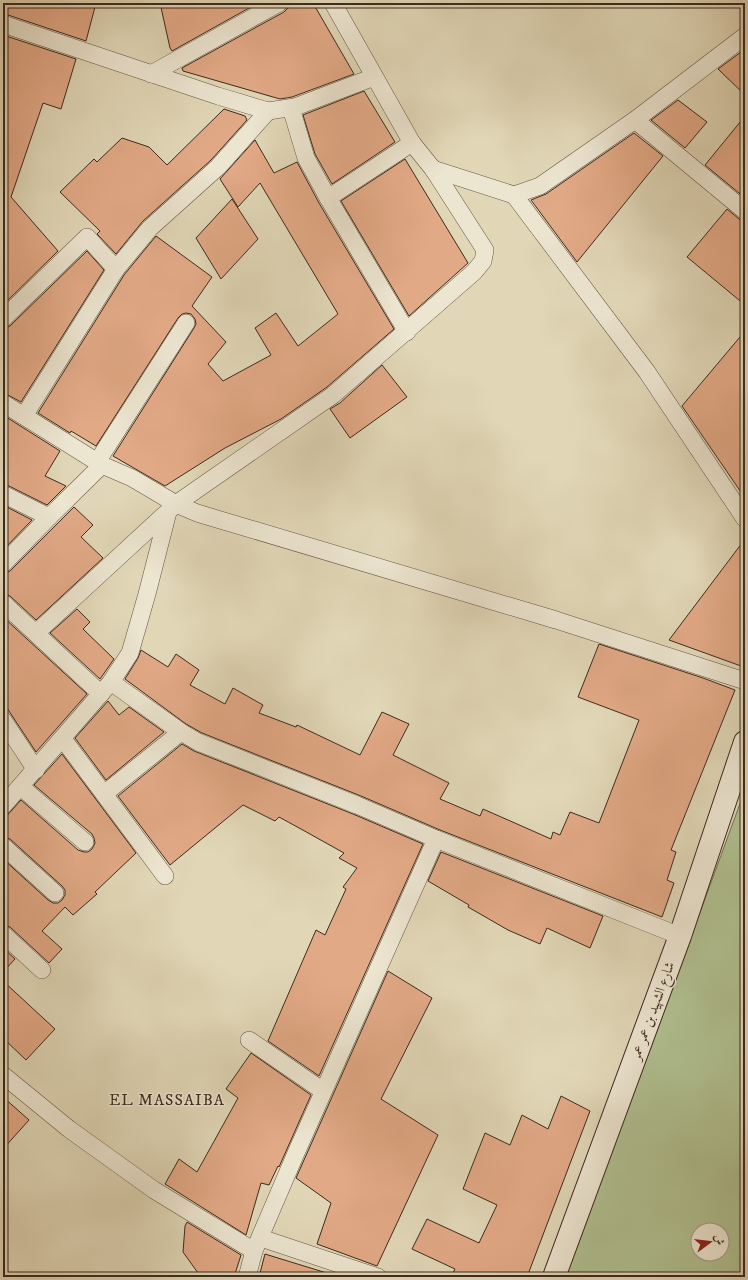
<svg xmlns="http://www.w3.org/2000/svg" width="748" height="1280" font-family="'IM FELL DW Pica',Amiri,serif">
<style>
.green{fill:#b0bf90;stroke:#777456;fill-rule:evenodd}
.building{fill:#e2a986;stroke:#3e2a1d}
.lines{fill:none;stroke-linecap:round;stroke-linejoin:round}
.street-casing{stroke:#675544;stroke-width:18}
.secondary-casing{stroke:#3e2a1d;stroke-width:24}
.street{stroke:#ece5d0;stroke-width:17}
.secondary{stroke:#ece5d0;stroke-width:22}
.labels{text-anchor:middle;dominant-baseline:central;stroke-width:3;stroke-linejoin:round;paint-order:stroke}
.street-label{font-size:14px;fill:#3e2a1d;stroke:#ece5d0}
.quarter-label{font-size:16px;letter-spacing:1px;fill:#3e2a1d;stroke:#ece5d0}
</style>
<rect width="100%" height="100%" fill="#e1d7b7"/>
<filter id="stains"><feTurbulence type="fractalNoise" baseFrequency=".005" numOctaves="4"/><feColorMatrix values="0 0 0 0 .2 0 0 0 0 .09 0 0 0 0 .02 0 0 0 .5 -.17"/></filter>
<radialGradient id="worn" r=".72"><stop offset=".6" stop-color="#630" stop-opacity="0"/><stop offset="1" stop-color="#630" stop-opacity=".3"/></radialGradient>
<path class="green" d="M745,790v487h-180l71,-190zM698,1230h24v24h-24z"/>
<g class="building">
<polygon points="8,3 96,3 86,41 5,14"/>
<polygon points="160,3 258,3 172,51 170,48"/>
<polygon points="289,3 313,3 354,74 292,97 280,99 183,71 182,68 284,12 288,8"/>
<polygon points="3,35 76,59 61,109 43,103 11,197 58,251 3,305"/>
<polygon points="745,49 745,95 718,69"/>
<polygon points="364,91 395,142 332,184 315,154 303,115"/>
<polygon points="678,100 707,122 685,148 651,120"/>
<polygon points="224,109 245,116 247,120 211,160 143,221 116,254 97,234 100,231 60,192 94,159 97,162 122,138 149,147 167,165"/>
<polygon points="745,116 745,198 705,165"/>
<polygon points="634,133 663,156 577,262 531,200 546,194"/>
<polygon points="255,140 274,173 297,162 319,203 394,329 327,387 281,419 225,448 165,486 113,456 194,328 196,324 195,319 191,314 186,313 182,314 178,318 96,446 71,431 70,433 38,413 124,275 156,236 212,277 192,306 226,342 208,364 223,381 271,355 255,328 276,313 298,346 338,314 260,183 238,207 220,179"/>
<polygon points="405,159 468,263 409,316 341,201"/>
<polygon points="232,199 258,239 221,279 196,238"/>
<polygon points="727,209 739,219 745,221 745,305 687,257"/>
<polygon points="87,251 104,270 21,402 8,395 3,393 3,329 10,326"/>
<polygon points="745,331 745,498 682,406"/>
<polygon points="382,365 407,397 350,438 330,409 340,403"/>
<polygon points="3,415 60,451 45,476 66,486 47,505 7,485 3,484"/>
<polygon points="3,505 32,520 3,550"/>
<polygon points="74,507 93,525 81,537 103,558 36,620 10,596 3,593 3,574 10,571"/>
<polygon points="745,539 745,653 741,666 669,640"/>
<polygon points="77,609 90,622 83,629 114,659 100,679 50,633"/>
<polygon points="3,617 87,694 36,752 3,702"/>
<polygon points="599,644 703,678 735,690 671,850 676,852 667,880 674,883 662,917 440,830 361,796 202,733 186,724 125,679 138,658 141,650 168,667 176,654 199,670 190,685 225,704 233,688 263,705 259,713 296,727 297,725 360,755 382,712 409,724 393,755 449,783 440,799 480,816 483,809 551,839 553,832 560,835 570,812 599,823 639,720 578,697"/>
<polygon points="108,701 119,715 129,707 164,732 106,780 75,738"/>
<polygon points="182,744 194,751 353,814 423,844 319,1076 268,1041 316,930 325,935 346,889 343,887 357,868 339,858 344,853 301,829 279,817 275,821 243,805 170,865 118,796"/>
<polygon points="62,754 136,853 95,892 97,894 73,915 65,907 42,931 62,949 49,963 10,927 3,924 3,859 48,900 53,903 58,903 62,900 65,895 65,890 62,886 10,839 3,836 3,820 21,800 78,850 84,852 88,852 92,849 95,843 94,838 92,834 34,785"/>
<polygon points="441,852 603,916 590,948 547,928 540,944 508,930 468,907 469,905 428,881"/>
<polygon points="3,948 15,959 3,972"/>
<polygon points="388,971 432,998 381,1099 438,1135 377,1266 317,1244 331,1203 296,1178"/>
<polygon points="3,981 55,1029 26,1060 3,1038"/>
<polygon points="251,1053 311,1095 279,1167 278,1166 269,1185 261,1183 246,1235 165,1184 179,1159 197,1172 238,1098 226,1089"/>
<polygon points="561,1096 590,1111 527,1277 451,1277 455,1269 412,1249 427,1219 479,1243 497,1205 463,1189 485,1133 510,1145 522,1115 548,1129"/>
<polygon points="3,1097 29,1120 3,1149"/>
<polygon points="187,1222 241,1255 234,1277 199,1277 198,1273 183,1252 185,1226"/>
<polygon points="265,1254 330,1274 329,1277 259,1277"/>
</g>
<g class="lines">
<defs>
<g id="street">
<polyline points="3,24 218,96 268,111 295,107 374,77"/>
<polyline points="151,74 279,3"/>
<polyline points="291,108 306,158 328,198 407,332"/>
<polyline points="635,120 745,211"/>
<polyline points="433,169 514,195 647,372 745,519"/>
<polyline points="514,195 540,186 635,120 745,36"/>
<polyline points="328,198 412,143"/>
<polyline points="116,269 150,228 218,167 268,111"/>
<polyline points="3,319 87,237 116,269 24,416"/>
<polyline points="3,403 102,465 132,478 176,504 333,395 474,272 483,261 485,250 433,169 412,143 333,3"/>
<polyline points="97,462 186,323"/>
<polyline points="3,494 49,517"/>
<polyline points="3,564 49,517 102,465"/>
<polyline points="3,603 101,694"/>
<polyline points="36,633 176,504 197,513 556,620 745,681"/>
<polyline points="111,682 130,653 147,594 168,512"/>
<polyline points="3,720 36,770"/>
<polyline points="63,739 104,794"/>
<polyline points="21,787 85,842"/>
<polyline points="3,806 111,682 181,732 198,742 357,805 436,839 680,936"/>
<polyline points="3,846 55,893"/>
<polyline points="165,876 104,794 181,732"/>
<polyline points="3,934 42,970"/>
<polyline points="249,1040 323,1091"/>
<polyline points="3,1075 69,1129 154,1190 254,1251"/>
<polyline points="261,1238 378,1277"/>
<polyline points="247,1277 254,1251 296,1153 436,839"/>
</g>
<polyline id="secondary" points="554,1277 680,936 745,742"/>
</defs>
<use href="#street" class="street-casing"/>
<use href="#secondary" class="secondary-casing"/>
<use href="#street" class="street"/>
<use href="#secondary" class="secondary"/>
</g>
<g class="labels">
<g class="street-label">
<text transform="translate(653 1011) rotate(-70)">شارع الشهيد بن عمر عمر</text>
</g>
<g class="quarter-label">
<text x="167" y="1100">EL MASSAIBA</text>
</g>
</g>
<rect width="748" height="1280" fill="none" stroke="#e1d7b7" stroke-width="16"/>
<rect x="4" y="4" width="740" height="1272" fill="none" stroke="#3e2a1d" stroke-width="2"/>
<rect x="8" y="8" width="732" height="1264" fill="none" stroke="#3e2a1d"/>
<g transform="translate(710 1242) rotate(75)"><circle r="19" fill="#ece5d0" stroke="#a69a88"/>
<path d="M0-3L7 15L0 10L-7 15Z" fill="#8f2418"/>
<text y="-6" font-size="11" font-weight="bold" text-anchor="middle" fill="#3e2a1d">ش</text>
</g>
<rect width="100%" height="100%" filter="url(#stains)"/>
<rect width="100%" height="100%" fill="url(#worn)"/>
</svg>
